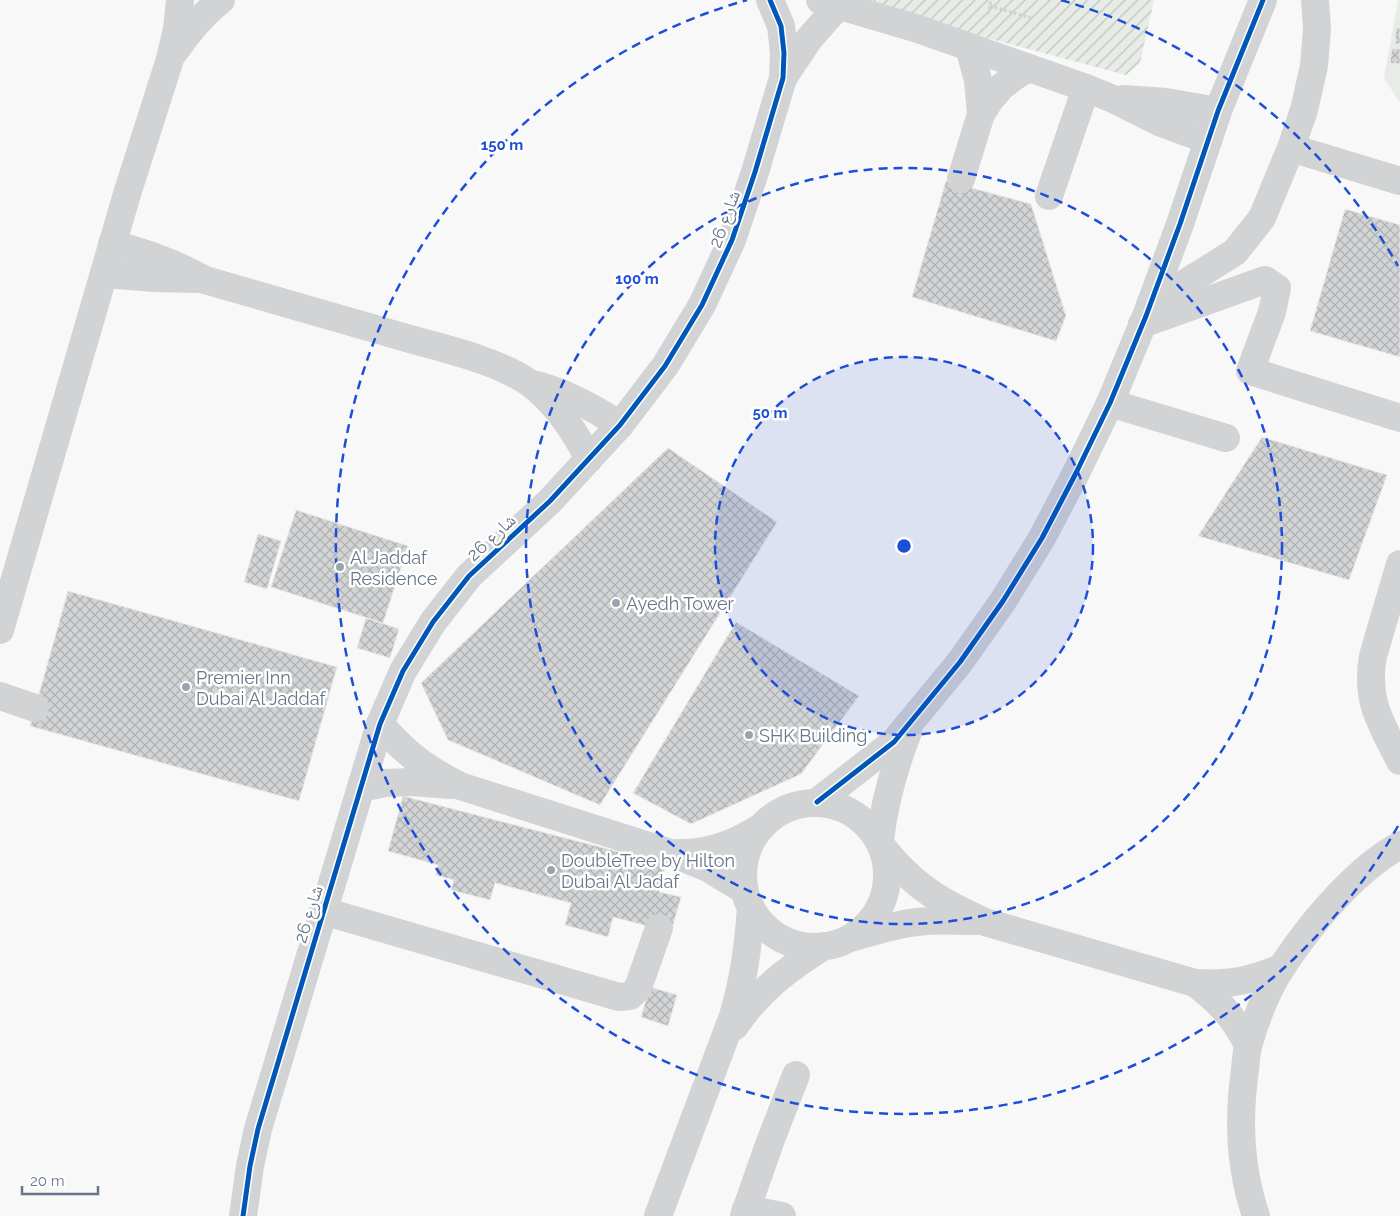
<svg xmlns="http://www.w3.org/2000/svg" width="1400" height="1216" font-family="Raleway,'Noto Naskh Arabic',sans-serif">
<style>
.garden{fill:url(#garden-furrows)}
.pitch{fill:#e8ece6}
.building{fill:url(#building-cross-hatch);stroke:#e8e8e8}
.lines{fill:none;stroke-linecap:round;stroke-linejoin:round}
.path{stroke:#d0d0d1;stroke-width:3;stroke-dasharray:2.5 2.5;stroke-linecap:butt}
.minor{stroke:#d2d3d4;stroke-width:28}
.cycleway-casing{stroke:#fff;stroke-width:8}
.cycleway{stroke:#0057b8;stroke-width:5}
.ring{fill:none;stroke:#1d4ed8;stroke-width:2.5;stroke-dasharray:9 6}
.poi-dot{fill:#9aa4b0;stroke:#fff;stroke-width:2}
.labels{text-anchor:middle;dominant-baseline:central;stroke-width:5;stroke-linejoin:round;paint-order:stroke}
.street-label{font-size:18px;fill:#67768a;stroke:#fff}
.poi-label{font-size:18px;fill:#67768a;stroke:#fff;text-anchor:start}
.centre{fill:#1d4ed8;stroke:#fff;stroke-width:2.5}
.ring-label{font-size:15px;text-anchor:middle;font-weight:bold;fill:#1d4ed8;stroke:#fff;stroke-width:5;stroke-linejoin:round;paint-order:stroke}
</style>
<defs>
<pattern id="garden-furrows" width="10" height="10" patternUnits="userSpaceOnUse" patternTransform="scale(1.25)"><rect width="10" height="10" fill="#e8ece6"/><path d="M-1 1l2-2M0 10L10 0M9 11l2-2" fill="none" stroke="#c0c4c0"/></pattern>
<pattern id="building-cross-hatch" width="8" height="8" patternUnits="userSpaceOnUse" patternTransform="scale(1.25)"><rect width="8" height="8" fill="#d3d4d5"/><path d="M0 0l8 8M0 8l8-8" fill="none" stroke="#afb1b3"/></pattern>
</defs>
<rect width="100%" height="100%" fill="#f8f8f8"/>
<polygon class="garden" points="861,0 1154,0 1140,63 1126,75 867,6"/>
<polygon class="pitch" points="1398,0 1400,0 1400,103 1384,78"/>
<g class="building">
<polygon points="1396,28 1400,28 1400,44 1395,44"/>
<polygon points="1392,48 1400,49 1400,64 1390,63"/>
<polygon points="946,181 1031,204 1066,316 1056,341 912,297"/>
<polygon points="1345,209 1400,225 1400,357 1310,331"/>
<polygon points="1262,437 1387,475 1349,580 1198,536"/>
<polygon points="668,448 777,522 600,805 448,740 421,683"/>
<polygon points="296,510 408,546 383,623 271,587"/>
<polygon points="258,534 281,541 267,589 244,582"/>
<polygon points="68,591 337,667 299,801 30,726"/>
<polygon points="366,618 399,629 390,658 357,648"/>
<polygon points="736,622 859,696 801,774 691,824 633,793"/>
<polygon points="403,796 666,864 659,892 681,897 671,932 613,917 608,937 565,925 571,903 495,883 490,900 451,890 454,880 436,875 438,865 388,851"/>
<polygon points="650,987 677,995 668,1026 641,1017"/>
</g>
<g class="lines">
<g class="path">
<polyline points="990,6 1031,18"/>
<polyline points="988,14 991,0"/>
</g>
<g class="minor">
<polyline points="820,0 915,28 1086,88 1113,99 1159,122 1208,140"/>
<polyline points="969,47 978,80 981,114"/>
<path d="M175,51c13,-19 27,-36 46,-51"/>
<polyline points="783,78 809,39 839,5"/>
<polyline points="1124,99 1166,102 1218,111"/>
<polyline points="1291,148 1400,181"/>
<polyline points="961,179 981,114 990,100 1001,87 1014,77 1028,68"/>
<polyline points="1049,196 1086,88"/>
<path d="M112,244c33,8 63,19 93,36 66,19 132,38 198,57 38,11 91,22 125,45 27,19 46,48 61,77"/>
<polyline points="104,274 155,278 196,279"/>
<polyline points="1150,305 1235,252 1262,218 1291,148 1304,110 1314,66 1317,29 1315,0"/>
<polyline points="1142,324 1265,280 1277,288 1272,312 1250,371 1400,418"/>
<path d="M537,385c30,8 57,23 83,40"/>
<polyline points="1110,403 1226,438"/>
<path d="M1400,564l-27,92c-8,45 8,67 27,105"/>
<polyline points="0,630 127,194 170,59 177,29 180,0"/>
<polyline points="0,696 35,708"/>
<path d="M380,724c26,30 45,44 80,62l211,67 37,15 36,22"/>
<polyline points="361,788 385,783 411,782 451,785"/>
<polyline points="817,802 894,742 913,719 960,662 1003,601 1042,538 1076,473 1110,403 1146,316 1180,224 1218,111 1263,0"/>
<circle cx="815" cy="875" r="72"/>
<path d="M880,841c4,-38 14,-73 28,-109"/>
<path d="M883,848c7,8 13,16 21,23 23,24 52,38 81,51l210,61c34,2 55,-2 86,-15"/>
<path d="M678,853c31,1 57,-9 83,-26"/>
<polyline points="323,911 619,997 630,996 638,988 659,928"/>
<path d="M854,937c21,-6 42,-13 64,-15 19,-3 39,-1 58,-1"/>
<path d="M1195,983c25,19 39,34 53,62"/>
<path d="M735,1026c24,-36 53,-57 89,-80"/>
<polyline points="746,1209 782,1216"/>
<polyline points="243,1216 250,1166 258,1129 380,724 403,671 433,622 469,576 550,501 620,425 665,366 702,305 732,240 755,172 783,78 784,53 781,26 770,0"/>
<path d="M658,1216l75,-200c11,-37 15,-70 18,-108"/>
<polyline points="744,1216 770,1142 796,1075"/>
<path d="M1256,1216c-16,-47 -18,-98 -11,-146 1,-9 1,-18 4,-27 7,-24 19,-55 33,-76 11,-17 24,-34 36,-49 24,-28 50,-55 82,-73"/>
</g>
<defs>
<g id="cycleway">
<polyline points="817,802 894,742 913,719 960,662 1003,601 1042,538 1076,473 1110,403 1146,316 1180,224 1218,111 1263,0"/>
<polyline points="243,1216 250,1166 258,1129 380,724 403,671 433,622 469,576 550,501 620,425 665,366 702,305 732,240 755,172 783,78 784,53 781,26 770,0"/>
</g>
</defs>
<use href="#cycleway" class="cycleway-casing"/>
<use href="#cycleway" class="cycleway"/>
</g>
<circle cx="904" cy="546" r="189" fill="#1d4ed8" fill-opacity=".12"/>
<g class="ring">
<circle cx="904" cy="546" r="189"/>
<circle cx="904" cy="546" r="378"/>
<path d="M1398 826A568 568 0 1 1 747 0M1061 0A568 568 0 0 1 1398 266"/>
</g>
<g class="poi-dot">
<circle cx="340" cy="567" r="5"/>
<circle cx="616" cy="603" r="5"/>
<circle cx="186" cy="687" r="5"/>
<circle cx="749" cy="735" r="5"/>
<circle cx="551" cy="870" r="5"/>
</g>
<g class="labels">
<g class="street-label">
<text transform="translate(724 219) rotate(-70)">شارع 26</text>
<text transform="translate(491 537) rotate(-43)">شارع 26</text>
<text transform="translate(308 914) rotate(-73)">شارع 26</text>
</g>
<g class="poi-label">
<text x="350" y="557">Al Jaddaf<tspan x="350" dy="21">Residence</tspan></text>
<text x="626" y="603">Ayedh Tower</text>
<text x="196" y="677">Premier Inn<tspan x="196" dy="21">Dubai Al Jaddaf</tspan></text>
<text x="759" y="735">SHK Building</text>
<text x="561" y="860">DoubleTree by Hilton<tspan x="561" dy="21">Dubai Al Jadaf</tspan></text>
</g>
</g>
<circle cx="904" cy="546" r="8" class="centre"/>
<g class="ring-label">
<text x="502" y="150">150 m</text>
<text x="637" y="284">100 m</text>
<text x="770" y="418">50 m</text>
</g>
<path d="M22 1186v8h76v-8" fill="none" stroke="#67768a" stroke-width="2.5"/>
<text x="30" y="1186" font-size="15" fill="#67768a" stroke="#ffffff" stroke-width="4" paint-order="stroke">20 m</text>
</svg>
